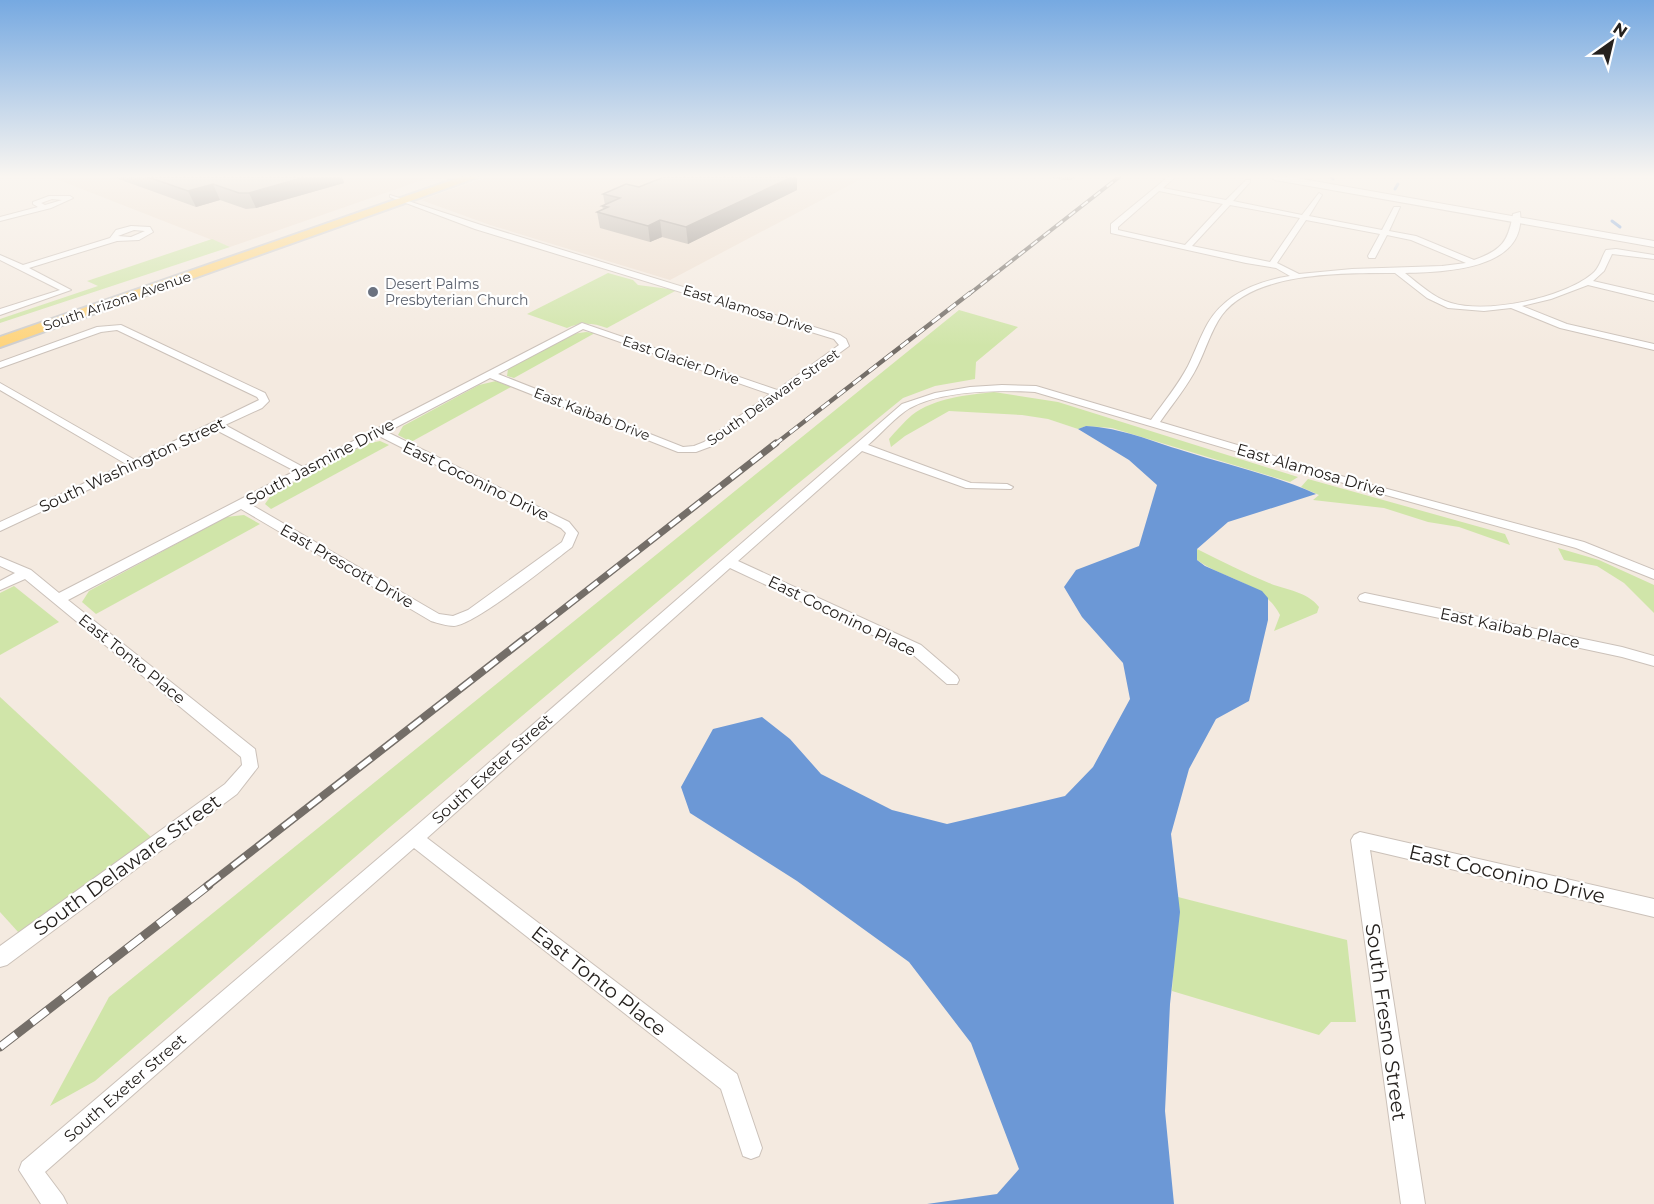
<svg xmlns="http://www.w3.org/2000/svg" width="1654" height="1204" font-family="Montserrat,sans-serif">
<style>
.built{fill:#edddce}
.green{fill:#d0e5a9}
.water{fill:#6c98d6}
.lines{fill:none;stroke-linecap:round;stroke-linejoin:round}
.stream{stroke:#6c98d6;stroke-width:3}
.minor-casing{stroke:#cbc1b9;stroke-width:2}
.secondary-casing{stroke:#cbc1b9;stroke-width:2}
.primary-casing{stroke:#cfcece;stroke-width:4}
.minor{fill:#fff;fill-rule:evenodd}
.secondary{fill:#fff;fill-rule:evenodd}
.primary{fill:#fed47d;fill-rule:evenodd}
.rail-far4-casing{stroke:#746e68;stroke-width:4}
.rail-far3-casing{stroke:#746e68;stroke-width:4.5}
.rail-far2-casing{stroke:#746e68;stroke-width:7}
.rail-far1-casing{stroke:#746e68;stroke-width:8}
.rail-casing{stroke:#746e68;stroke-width:9}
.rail-far4{stroke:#fff;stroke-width:2;stroke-dasharray:8;stroke-linecap:butt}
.rail-far3{stroke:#fff;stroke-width:3;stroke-dasharray:10;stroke-linecap:butt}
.rail-far2{stroke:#fff;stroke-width:4.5;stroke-dasharray:13;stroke-linecap:butt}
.rail-far1{stroke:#fff;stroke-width:5;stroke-dasharray:16;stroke-linecap:butt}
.rail{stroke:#fff;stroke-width:7;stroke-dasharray:20;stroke-linecap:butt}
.wall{fill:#b1a9a1}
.shaded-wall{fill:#908983}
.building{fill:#cec4bb;stroke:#908983;stroke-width:1.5}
.worship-dot{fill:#6b7280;stroke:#fff;stroke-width:2}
.labels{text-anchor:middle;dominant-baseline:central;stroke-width:4.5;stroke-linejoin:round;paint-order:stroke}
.far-worship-label{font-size:14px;fill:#5b616d;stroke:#fff;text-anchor:start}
.far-street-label{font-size:14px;fill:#25211e;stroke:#fff}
.street-label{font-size:16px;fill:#25211e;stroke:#fff}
.near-street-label{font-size:20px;fill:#25211e;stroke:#fff}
</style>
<rect width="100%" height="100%" fill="#f4eae0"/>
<g class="built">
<polygon points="51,177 431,177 230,247"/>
<polygon points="488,177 865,177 670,280 490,225 421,200"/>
</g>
<g class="green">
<polygon points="212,239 230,247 0,323 0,319 98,286 87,281"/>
<path d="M608,273l25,7 5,5 39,5 -70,38c-14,-5 -26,-6 -40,0l-40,-14z"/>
<polygon points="959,310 1018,327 976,362 975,379 935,386 903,398 795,486 390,827 95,1081 50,1106 109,997"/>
<polygon points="586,332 595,333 514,378 507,376 508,369 572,334"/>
<polygon points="496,381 511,387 411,442 398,435 403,426 479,385"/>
<path d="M994,392l64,10 240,75 -8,5 -178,-54 -26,-2 -8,3 -30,-10 -26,-4 -73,-4 -44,25 -14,11 -2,-8c7,-8 15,-17 23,-24 22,-17 55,-20 82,-23z"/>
<polygon points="380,441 389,445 271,509 265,504 272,494 366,444"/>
<polygon points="1308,479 1505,534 1510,545 1459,527 1428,522 1384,508 1313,500 1319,495 1301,487"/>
<polygon points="244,515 260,524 96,614 82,602 89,591 226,517"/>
<polygon points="1558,548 1599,560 1654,585 1654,613 1624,583 1597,566 1564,560"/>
<path d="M1197,549c24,12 48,24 72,34 17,7 38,8 50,24l-2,6 -43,18 6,-16c-17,-33 -55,-35 -83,-55z"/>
<polygon points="14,586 59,622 0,655 0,593"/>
<polygon points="0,697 151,837 19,933 0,912"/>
<polygon points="1178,897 1347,940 1356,1022 1331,1022 1319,1035 1172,991"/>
</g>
<path class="water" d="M1086,426c36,2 65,15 98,25 44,14 90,24 132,43l-88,28 -31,27v11l8,6 57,25 6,7v22l-19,81 -33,18 -27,50 -18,65 9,78 -10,92 -5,107 9,93h-247l70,-10 22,-25 -48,-126 -62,-81 -112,-81 -107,-68 -9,-26 32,-58 49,-12 28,22 31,35 71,36 55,14 118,-28 28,-29 37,-68 -7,-36 -41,-46 -18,-30 12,-17 63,-24 18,-61 -28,-25 -51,-31z"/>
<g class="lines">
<g class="stream">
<polyline points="1331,177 1333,179"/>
<polyline points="1395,189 1398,184"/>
<polyline points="1612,221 1620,227"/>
</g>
<defs>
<g id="minor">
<path d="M1168,177h7l-12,11 63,12 20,-20h4v2l-17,19 69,14 17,-22 3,2 -13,21 73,14 12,-23h6l-11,24 27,5 58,24c28,-10 34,-18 39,-46l7,-2c7,58 -76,60 -115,61 14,11 29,25 46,30 37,11 112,-5 141,-29 8,-6 9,-16 14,-24l10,-1 38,6v4l-42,-5 -8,17 -11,10 61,14v6l-66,-16 -37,14 -29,7 45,18 87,20v6l-94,-22 -49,-20 -27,3 -36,-3 -21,-10 -32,-25c-50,0 -140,-2 -173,42 -11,15 -16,34 -24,50 -10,21 -25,38 -38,57l205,61 219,59 70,28v9l-78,-31 -219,-61 -322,-95c-36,-2 -92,-2 -125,16 -15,9 -29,26 -42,37l103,38 36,1 6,3 -2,2 -45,-1 -104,-37 -124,110 183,84 36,31 2,4 -2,4h-10l-36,-31 -181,-85 -303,270 310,236 25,74 -3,8 -8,3 -8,-3 -22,-67 -307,-241 -369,324 18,24 4,8h-26l-22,-34 3,-8 386,-329 494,-429 33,-11 35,-6 32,-2 34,1 115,34c13,-18 27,-35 37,-54 7,-14 12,-29 20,-43 17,-29 50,-42 82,-47l-14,-8 -30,-5 -135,-30v-9zM1159,191l64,13 -38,41 -67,-15v-3zM1230,205l70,13 -30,44 -78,-16zM1306,220l74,14 -12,22 1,2h6l12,-23 24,5 55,23 -24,3 -90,3 -53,5 -22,-11z"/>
<path d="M390,195l91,30 359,110 6,4 3,7 -137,100 -16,6h-18l-188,-74 -103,54 182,90 9,11 -6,14c-21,16 -96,77 -118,79 -7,0 -16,-3 -23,-5l-190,-112 -173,91 187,149 3,18 -21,27 -230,171 -7,2v-21l225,-162 17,-19 -1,-8 -216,-178 -25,11v-9l15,-8 -15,-7v-9l31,13 28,23 236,-122 -79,-41 -216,101v-9l126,-58 -126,-74v-7l135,77 124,-60 -2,-3 -140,-67 -16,2 -101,36v-6l97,-35 24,-2 144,68 4,8 -7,7 -37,17 78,42 279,-144 195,67 62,-45 -5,-6 -359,-110 -85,-32zM583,329l187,65 -66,48 -10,4 -11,1 -185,-73zM379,436l182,92 5,5 -4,9 -94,68 -15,6 -14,-2 -189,-110z"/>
<path d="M49,196h21l3,2 -22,10 -51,13v-4l38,-10 -5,-3v-2zM52,199l10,1 -17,5 -4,-2z"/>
<path d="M131,226l19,1 3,5 -14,8 -22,1 -88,27 42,22 -71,25v-6l60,-19 -60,-30v-5l23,10 87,-27 6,-8zM134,230l11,1 -14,6 -13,-1z"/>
<polygon points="1365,593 1622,647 1654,656 1654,666 1622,657 1360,601 1358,598 1360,595"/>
<polygon points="1360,832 1654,899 1654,917 1370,850 1425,1204 1401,1204 1351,840 1354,835"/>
</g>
<polygon id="secondary" points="1270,177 1291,177 1654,241 1654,247 1275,180"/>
<polygon id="primary" points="461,177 478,177 0,347 0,337"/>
</defs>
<use href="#minor" class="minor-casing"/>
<use href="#secondary" class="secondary-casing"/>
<use href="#primary" class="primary-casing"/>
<use href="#minor" class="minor"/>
<use href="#secondary" class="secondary"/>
<use href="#primary" class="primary"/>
<defs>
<polyline id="rail-far4" points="968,295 1119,177"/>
<polyline id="rail-far3" points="774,445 970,293"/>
<polyline id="rail-far2" points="526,638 776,443"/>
<polyline id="rail-far1" points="207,886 528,636"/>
<polyline id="rail" points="0,1047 209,885"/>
</defs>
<use href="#rail-far4" class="rail-far4-casing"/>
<use href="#rail-far3" class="rail-far3-casing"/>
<use href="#rail-far2" class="rail-far2-casing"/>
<use href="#rail-far1" class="rail-far1-casing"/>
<use href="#rail" class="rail-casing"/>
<use href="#rail-far4" class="rail-far4"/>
<use href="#rail-far3" class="rail-far3"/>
<use href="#rail-far2" class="rail-far2"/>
<use href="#rail-far1" class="rail-far1"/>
<use href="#rail" class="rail"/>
</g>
<g class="wall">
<polygon points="113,177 342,177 344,183 256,208 246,209 220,200 196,207"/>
<polygon points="1047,177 1075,177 1071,180 1065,180"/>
<polygon points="639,187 797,190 688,244 662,237 650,242 600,228 597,212 603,209 602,206 605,205 603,194"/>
</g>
<g class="shaded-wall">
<polygon points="305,177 342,177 344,183 256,208 249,193"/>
<polygon points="792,177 797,177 797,190 688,244 686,227"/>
<polygon points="213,184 220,200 196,207 188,191"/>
<polygon points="660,220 662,237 650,242 648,226"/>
</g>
<g class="building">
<polygon points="148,177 305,177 249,193 239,193 213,184 188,191"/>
<polygon points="664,177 792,177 686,227 660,220 648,226 597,212 608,207 602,206 620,198 603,194 626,184 639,187"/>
</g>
<linearGradient id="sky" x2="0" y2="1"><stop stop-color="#76a9e1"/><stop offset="0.51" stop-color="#faf6f1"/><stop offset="1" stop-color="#faf6f1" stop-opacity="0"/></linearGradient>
<rect width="1654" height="346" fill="url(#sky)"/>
<circle class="worship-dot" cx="373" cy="292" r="6"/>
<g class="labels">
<g class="far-worship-label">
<text x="385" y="284">Desert Palms<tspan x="385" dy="16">Presbyterian Church</tspan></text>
</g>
<g class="far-street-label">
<text transform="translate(117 301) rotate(-19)">South Arizona Avenue</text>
<text transform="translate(748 309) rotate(17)">East Alamosa Drive</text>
<text transform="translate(681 360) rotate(19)">East Glacier Drive</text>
<text transform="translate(773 397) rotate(-35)">South Delaware Street</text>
<text transform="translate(592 414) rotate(21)">East Kaibab Drive</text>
</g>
<g class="street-label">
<text transform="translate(320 462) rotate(-28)">South Jasmine Drive</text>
<text transform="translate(132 465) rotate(-25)">South Washington Street</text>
<text transform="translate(1311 470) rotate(16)">East Alamosa Drive</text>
<text transform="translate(476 481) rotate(26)">East Coconino Drive</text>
<text transform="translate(347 566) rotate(30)">East Prescott Drive</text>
<text transform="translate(842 616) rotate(26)">East Coconino Place</text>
<text transform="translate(1510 628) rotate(12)">East Kaibab Place</text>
<text transform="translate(132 659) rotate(39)">East Tonto Place</text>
<text transform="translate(492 769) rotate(-42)">South Exeter Street</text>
<text transform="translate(125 1088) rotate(-41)">South Exeter Street</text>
</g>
<g class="near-street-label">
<text transform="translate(127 865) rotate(-36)">South Delaware Street</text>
<text transform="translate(1507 874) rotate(13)">East Coconino Drive</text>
<text transform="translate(599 981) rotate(38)">East Tonto Place</text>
<text transform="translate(1386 1022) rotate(82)">South Fresno Street</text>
</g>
</g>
<g transform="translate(1612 42) rotate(34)" stroke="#ffffff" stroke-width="4.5" paint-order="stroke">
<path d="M0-4.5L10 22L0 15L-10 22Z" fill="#25211e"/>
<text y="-9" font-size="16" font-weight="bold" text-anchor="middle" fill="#25211e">N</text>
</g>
</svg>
